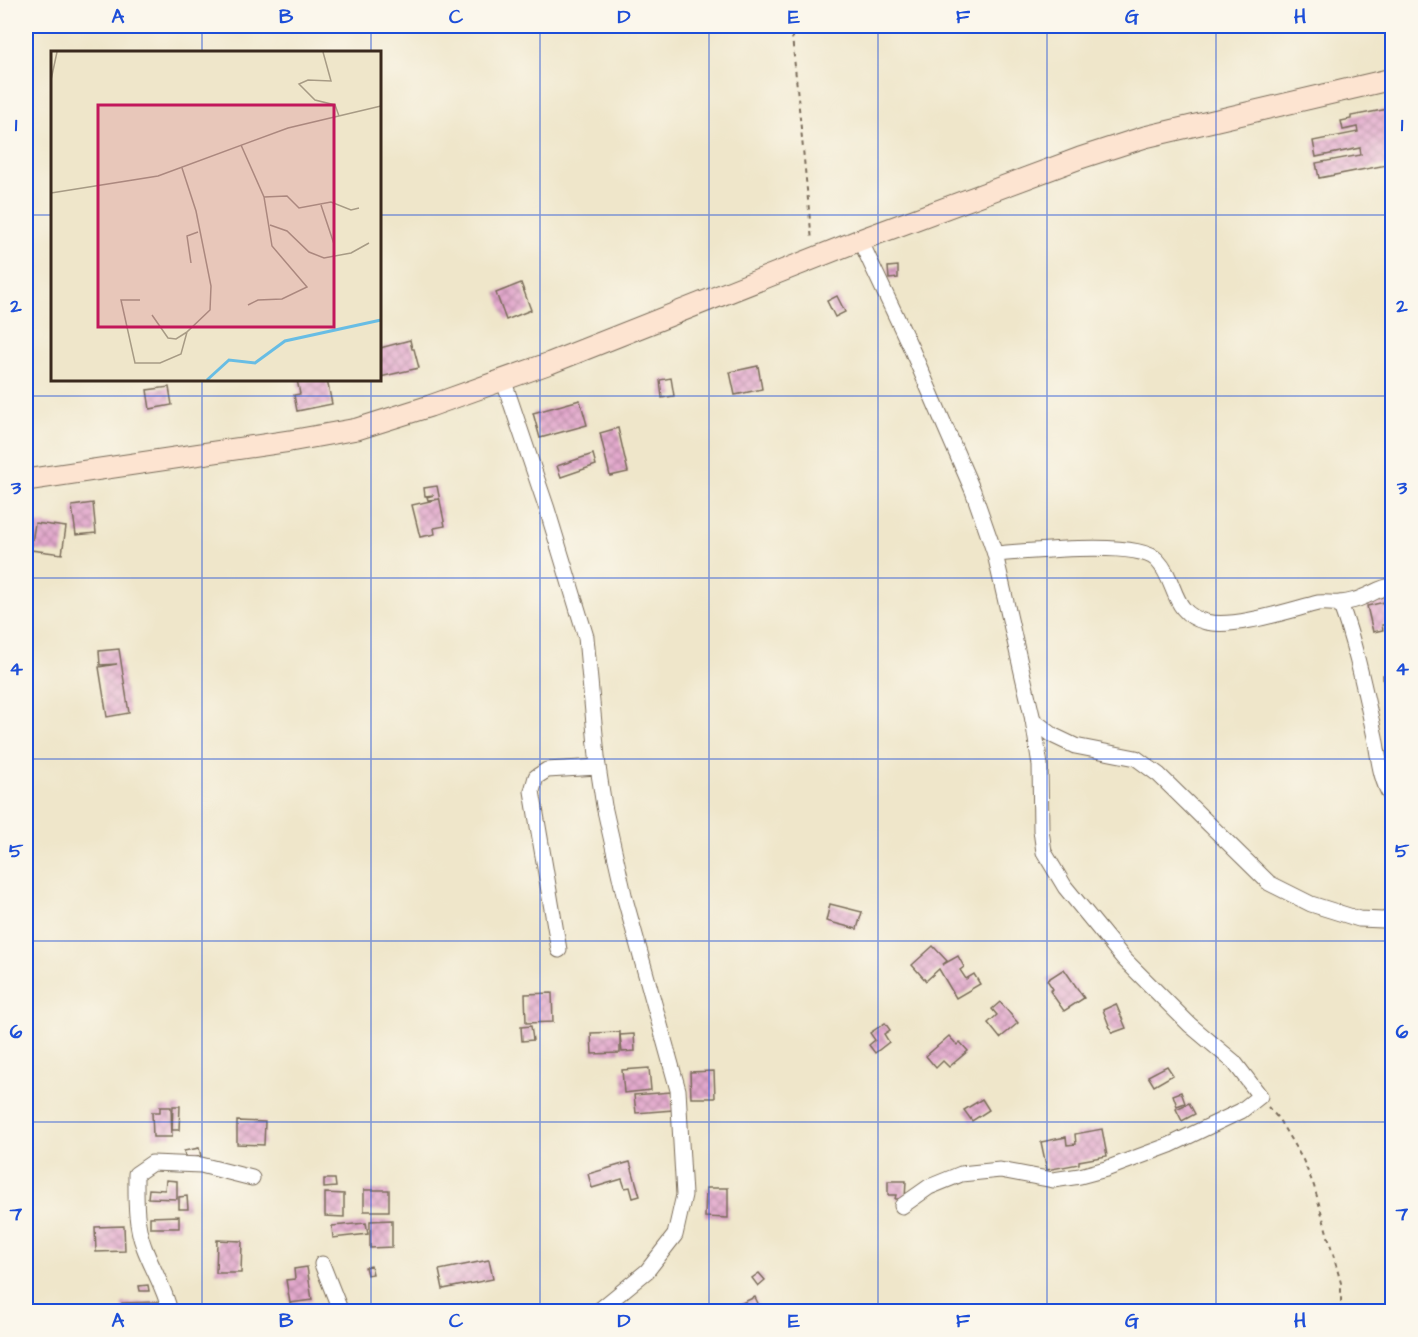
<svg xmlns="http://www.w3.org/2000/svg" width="1418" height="1337" font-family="'Architects Daughter',sans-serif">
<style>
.building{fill:url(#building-cross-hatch)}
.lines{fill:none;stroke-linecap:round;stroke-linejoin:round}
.street-casing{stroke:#7a6c5a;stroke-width:17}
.secondary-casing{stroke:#7a6c5a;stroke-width:23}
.path{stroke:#7a6c5a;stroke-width:2;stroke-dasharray:4.5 4.5;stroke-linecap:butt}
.street{stroke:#fff;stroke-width:15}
.secondary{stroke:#fde4d1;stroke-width:21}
.grid{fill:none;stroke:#1d4ed8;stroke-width:1.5;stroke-opacity:0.55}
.inset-river{fill:none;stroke:#68bde4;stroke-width:3}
.inset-road{fill:none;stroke:#a79b85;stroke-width:1.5}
.view{fill:#c2185b;fill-opacity:0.15;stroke:#c2185b;stroke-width:3}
.inset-edge{fill:none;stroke:#3b2a1e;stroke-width:3}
.neatline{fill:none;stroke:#1d4ed8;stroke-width:2}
.grid-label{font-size:20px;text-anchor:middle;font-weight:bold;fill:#1d4ed8}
</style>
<defs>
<pattern id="building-cross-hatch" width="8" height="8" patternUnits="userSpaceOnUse" patternTransform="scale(1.5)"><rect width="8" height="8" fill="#e2a8cc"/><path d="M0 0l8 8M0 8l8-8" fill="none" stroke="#b889a5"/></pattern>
</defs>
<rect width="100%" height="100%" fill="#fbf7ec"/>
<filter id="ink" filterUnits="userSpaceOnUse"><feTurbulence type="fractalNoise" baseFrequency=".0167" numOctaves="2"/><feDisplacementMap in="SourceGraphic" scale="12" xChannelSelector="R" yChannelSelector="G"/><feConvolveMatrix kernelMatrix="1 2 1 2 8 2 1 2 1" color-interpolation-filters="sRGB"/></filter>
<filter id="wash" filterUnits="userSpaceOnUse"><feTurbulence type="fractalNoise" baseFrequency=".008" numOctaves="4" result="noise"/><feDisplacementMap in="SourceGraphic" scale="24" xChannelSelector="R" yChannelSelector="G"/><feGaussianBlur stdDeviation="1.35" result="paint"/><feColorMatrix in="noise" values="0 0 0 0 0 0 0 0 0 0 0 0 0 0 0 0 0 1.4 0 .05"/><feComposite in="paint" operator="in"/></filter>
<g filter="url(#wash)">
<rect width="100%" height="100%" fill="#efe6ca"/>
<g id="blocks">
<g class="building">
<polygon points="1388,109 1392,132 1392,164 1319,178 1316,163 1361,155 1360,148 1316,157 1313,141 1358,132 1357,127 1343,130 1341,121 1351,119 1351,116"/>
<polygon points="898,266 898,278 889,279 888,267"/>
<polygon points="521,283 531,310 506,320 496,293"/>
<polygon points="837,296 845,312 835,317 827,301"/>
<polygon points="410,340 412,349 414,349 419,368 380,377 380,348"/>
<polygon points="26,352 27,352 28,374 26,374"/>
<polygon points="758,366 762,389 735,395 730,372"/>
<polygon points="671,378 674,396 662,398 660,380"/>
<polygon points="297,380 327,380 332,404 297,411 294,395 300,394"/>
<polygon points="169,387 172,405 150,409 147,390"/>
<polygon points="580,400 587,425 540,438 533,413"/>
<polygon points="618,428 628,472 610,476 600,433"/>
<polygon points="593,454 596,465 561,477 557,466"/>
<polygon points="437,486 445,526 434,528 435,534 420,537 412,505 439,499 428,500 427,497 434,495 425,496 424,488"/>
<polygon points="93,503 96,533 76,535 72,506"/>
<polygon points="35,523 66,527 62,554 31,550"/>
<polygon points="1389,601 1392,623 1382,625 1383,630 1373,632 1367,606"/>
<polygon points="119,649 129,713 107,717 99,667 117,664 100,665 99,651"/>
<polygon points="1383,675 1392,675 1392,697 1384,697"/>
<polygon points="830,904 862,912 857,929 826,921"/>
<polygon points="933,946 947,961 942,965 958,956 964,967 960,970 966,979 974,974 980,984 956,998 939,969 926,981 912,965"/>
<polygon points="1064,969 1084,998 1064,1011 1050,991 1053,989 1047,980"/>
<polygon points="552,993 553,1022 526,1023 525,994"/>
<polygon points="1000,1002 1018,1023 1000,1038 988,1023 997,1015 992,1009"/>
<polygon points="1116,1004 1126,1028 1112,1033 1103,1010"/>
<polygon points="885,1023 890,1030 884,1034 889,1042 875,1053 869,1045 875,1040 870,1033"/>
<polygon points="531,1026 533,1040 522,1041 521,1027"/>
<polygon points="620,1032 620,1053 592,1054 591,1033"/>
<polygon points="634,1034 635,1051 622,1052 620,1035"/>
<polygon points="949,1036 957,1045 960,1042 968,1051 949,1067 943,1061 936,1068 926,1056"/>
<polygon points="1167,1066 1173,1075 1154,1086 1148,1076"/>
<polygon points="649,1068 651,1090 624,1093 622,1070"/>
<polygon points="714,1071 715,1098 691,1098 690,1072"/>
<polygon points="671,1092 673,1110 636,1113 634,1095"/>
<polygon points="1181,1092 1185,1103 1177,1106 1173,1095"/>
<polygon points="982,1099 989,1110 972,1121 964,1110"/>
<polygon points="1189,1103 1195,1114 1182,1121 1176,1109"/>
<polygon points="173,1106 180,1106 179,1130 172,1130"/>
<polygon points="160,1107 171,1107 172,1137 153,1137 152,1112 160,1112"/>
<polygon points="237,1121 265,1122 264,1145 237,1144"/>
<polygon points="1102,1129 1107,1156 1079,1161 1079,1164 1047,1170 1041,1142 1066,1137 1067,1145 1076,1144 1075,1134"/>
<polygon points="199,1148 201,1156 186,1160 184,1151"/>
<polygon points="630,1162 640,1196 633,1198 630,1187 625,1188 622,1179 592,1188 588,1174"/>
<polygon points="324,1179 335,1179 336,1187 324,1188"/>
<polygon points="166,1180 177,1181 177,1199 148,1198 149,1189 165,1190"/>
<polygon points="888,1181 906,1181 905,1199 895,1199 896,1195 888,1195"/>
<polygon points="706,1188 728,1188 728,1218 705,1217"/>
<rect x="364" y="1190" width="25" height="21"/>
<polygon points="325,1193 344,1194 344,1217 325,1216"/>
<polygon points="187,1196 188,1209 179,1209 179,1197"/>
<polygon points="179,1216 179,1228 150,1228 150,1217"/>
<polygon points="392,1220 392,1247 370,1248 370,1221"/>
<polygon points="366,1223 368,1234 333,1238 332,1226"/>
<polygon points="124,1226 125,1251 96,1252 95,1227"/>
<polygon points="217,1240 242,1241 241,1273 216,1273"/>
<polygon points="489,1260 493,1279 443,1289 439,1270"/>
<polygon points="371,1266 373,1274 367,1275 365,1267"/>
<polygon points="307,1267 312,1300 290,1303 286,1280 295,1279 294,1269"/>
<polygon points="759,1273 765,1280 758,1286 752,1278"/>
<polygon points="148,1285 149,1291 140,1291 139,1286"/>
<polygon points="755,1297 762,1312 735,1312 733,1307"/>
<polygon points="159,1302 159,1312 122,1312 122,1303"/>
</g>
</g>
</g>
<g filter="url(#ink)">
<use href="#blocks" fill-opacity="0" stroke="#7a6c5a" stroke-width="1.5"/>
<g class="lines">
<defs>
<g id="street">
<polyline points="860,240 911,348 973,491 995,554 1033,720 1040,765 1041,830 1044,852 1065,887 1124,959 1190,1025 1234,1062 1260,1096 1241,1111 1170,1145 1106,1169 1080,1176 1053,1180 1000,1170 961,1174 929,1187 902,1206"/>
<polyline points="503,379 547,509 586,637 598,767 604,806 625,899 678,1090 684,1195 675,1235 647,1271 597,1312"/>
<path d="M995,554c32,-2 142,-15 162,6 21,22 13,53 49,62 28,7 84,-12 112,-19 8,-1 15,1 23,0 7,-1 16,-3 22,-6 11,-4 18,-10 29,-11"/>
<path d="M1340,603c16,43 25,89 35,134 4,21 5,42 17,61"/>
<polyline points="1033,720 1054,736 1075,746 1136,758 1159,775 1269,883 1311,904 1359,919 1383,920 1392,917"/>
<polyline points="559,950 532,791 536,777 547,770 598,767"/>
<polyline points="322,1264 341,1312"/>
<path d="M170,1312c-5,-24 -18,-43 -26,-65 -9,-23 -8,-49 -8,-73l16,-11 49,2 51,13"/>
</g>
<polyline id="secondary" points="26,480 290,441 357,429 430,406 550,363 860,240 1080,158 1145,137 1392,79"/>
</defs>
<use href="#street" class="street-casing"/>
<use href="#secondary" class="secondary-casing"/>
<g class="path">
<polyline points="791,26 812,241"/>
<polyline points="1268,1107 1278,1118 1303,1160 1314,1186 1341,1283 1341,1312"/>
</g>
<use href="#street" class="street"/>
<use href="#secondary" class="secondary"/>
</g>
</g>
<path class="grid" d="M202,26v26M371,26v26M540,26v1286M709,26v1286M878,26v1286M1047,26v1286M1216,26v1286M26,215h26M380,215h1012M202,380v932M371,380v932M26,396h1366M26,578h1366M26,759h1366M26,941h1366M26,1122h1366"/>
<g transform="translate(51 51)">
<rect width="330" height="330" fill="#efe6ca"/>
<path class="inset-river" d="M156,329l22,-20 26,3 30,-22 96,-21"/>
<path class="inset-road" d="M272,1l8,29 -23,-1 -9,4 16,16 20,5 4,11M0,29l6,-28M190,94l23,52 8,49 35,41 -25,12 -24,1 -10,5M0,142l107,-17 130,-48 93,-22M213,146l23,-1 12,12 32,-6 20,8 8,-2M270,154l13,39M219,174l17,6 22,21 15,6 27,-5 18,-10M140,212l-4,-27 11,-4M89,249h-19l14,63h25l21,-9 6,-22 23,-22 1,-24 -15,-75 -14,-43M101,264l16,23 8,1 11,-7"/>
<path class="view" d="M47,54h236v222h-236z"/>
<rect width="330" height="330" class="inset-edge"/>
</g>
<rect width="1418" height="1337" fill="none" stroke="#fbf7ec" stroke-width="66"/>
<rect x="33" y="33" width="1352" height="1271" class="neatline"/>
<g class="grid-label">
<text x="118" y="23">A</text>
<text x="286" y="23">B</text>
<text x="456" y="23">C</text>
<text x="624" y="23">D</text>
<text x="794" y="23">E</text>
<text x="963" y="23">F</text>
<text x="1132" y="23">G</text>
<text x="1300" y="23">H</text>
<text x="16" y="131">1</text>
<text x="1402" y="131">1</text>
<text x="16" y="312">2</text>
<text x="1402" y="312">2</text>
<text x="16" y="494">3</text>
<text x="1402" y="494">3</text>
<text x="16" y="675">4</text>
<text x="1402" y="675">4</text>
<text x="16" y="857">5</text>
<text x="1402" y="857">5</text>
<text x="16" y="1038">6</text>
<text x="1402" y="1038">6</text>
<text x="16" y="1220">7</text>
<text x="1402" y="1220">7</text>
<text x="118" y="1327">A</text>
<text x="286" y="1327">B</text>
<text x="456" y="1327">C</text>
<text x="624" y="1327">D</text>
<text x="794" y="1327">E</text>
<text x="963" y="1327">F</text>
<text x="1132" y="1327">G</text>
<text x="1300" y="1327">H</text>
</g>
</svg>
